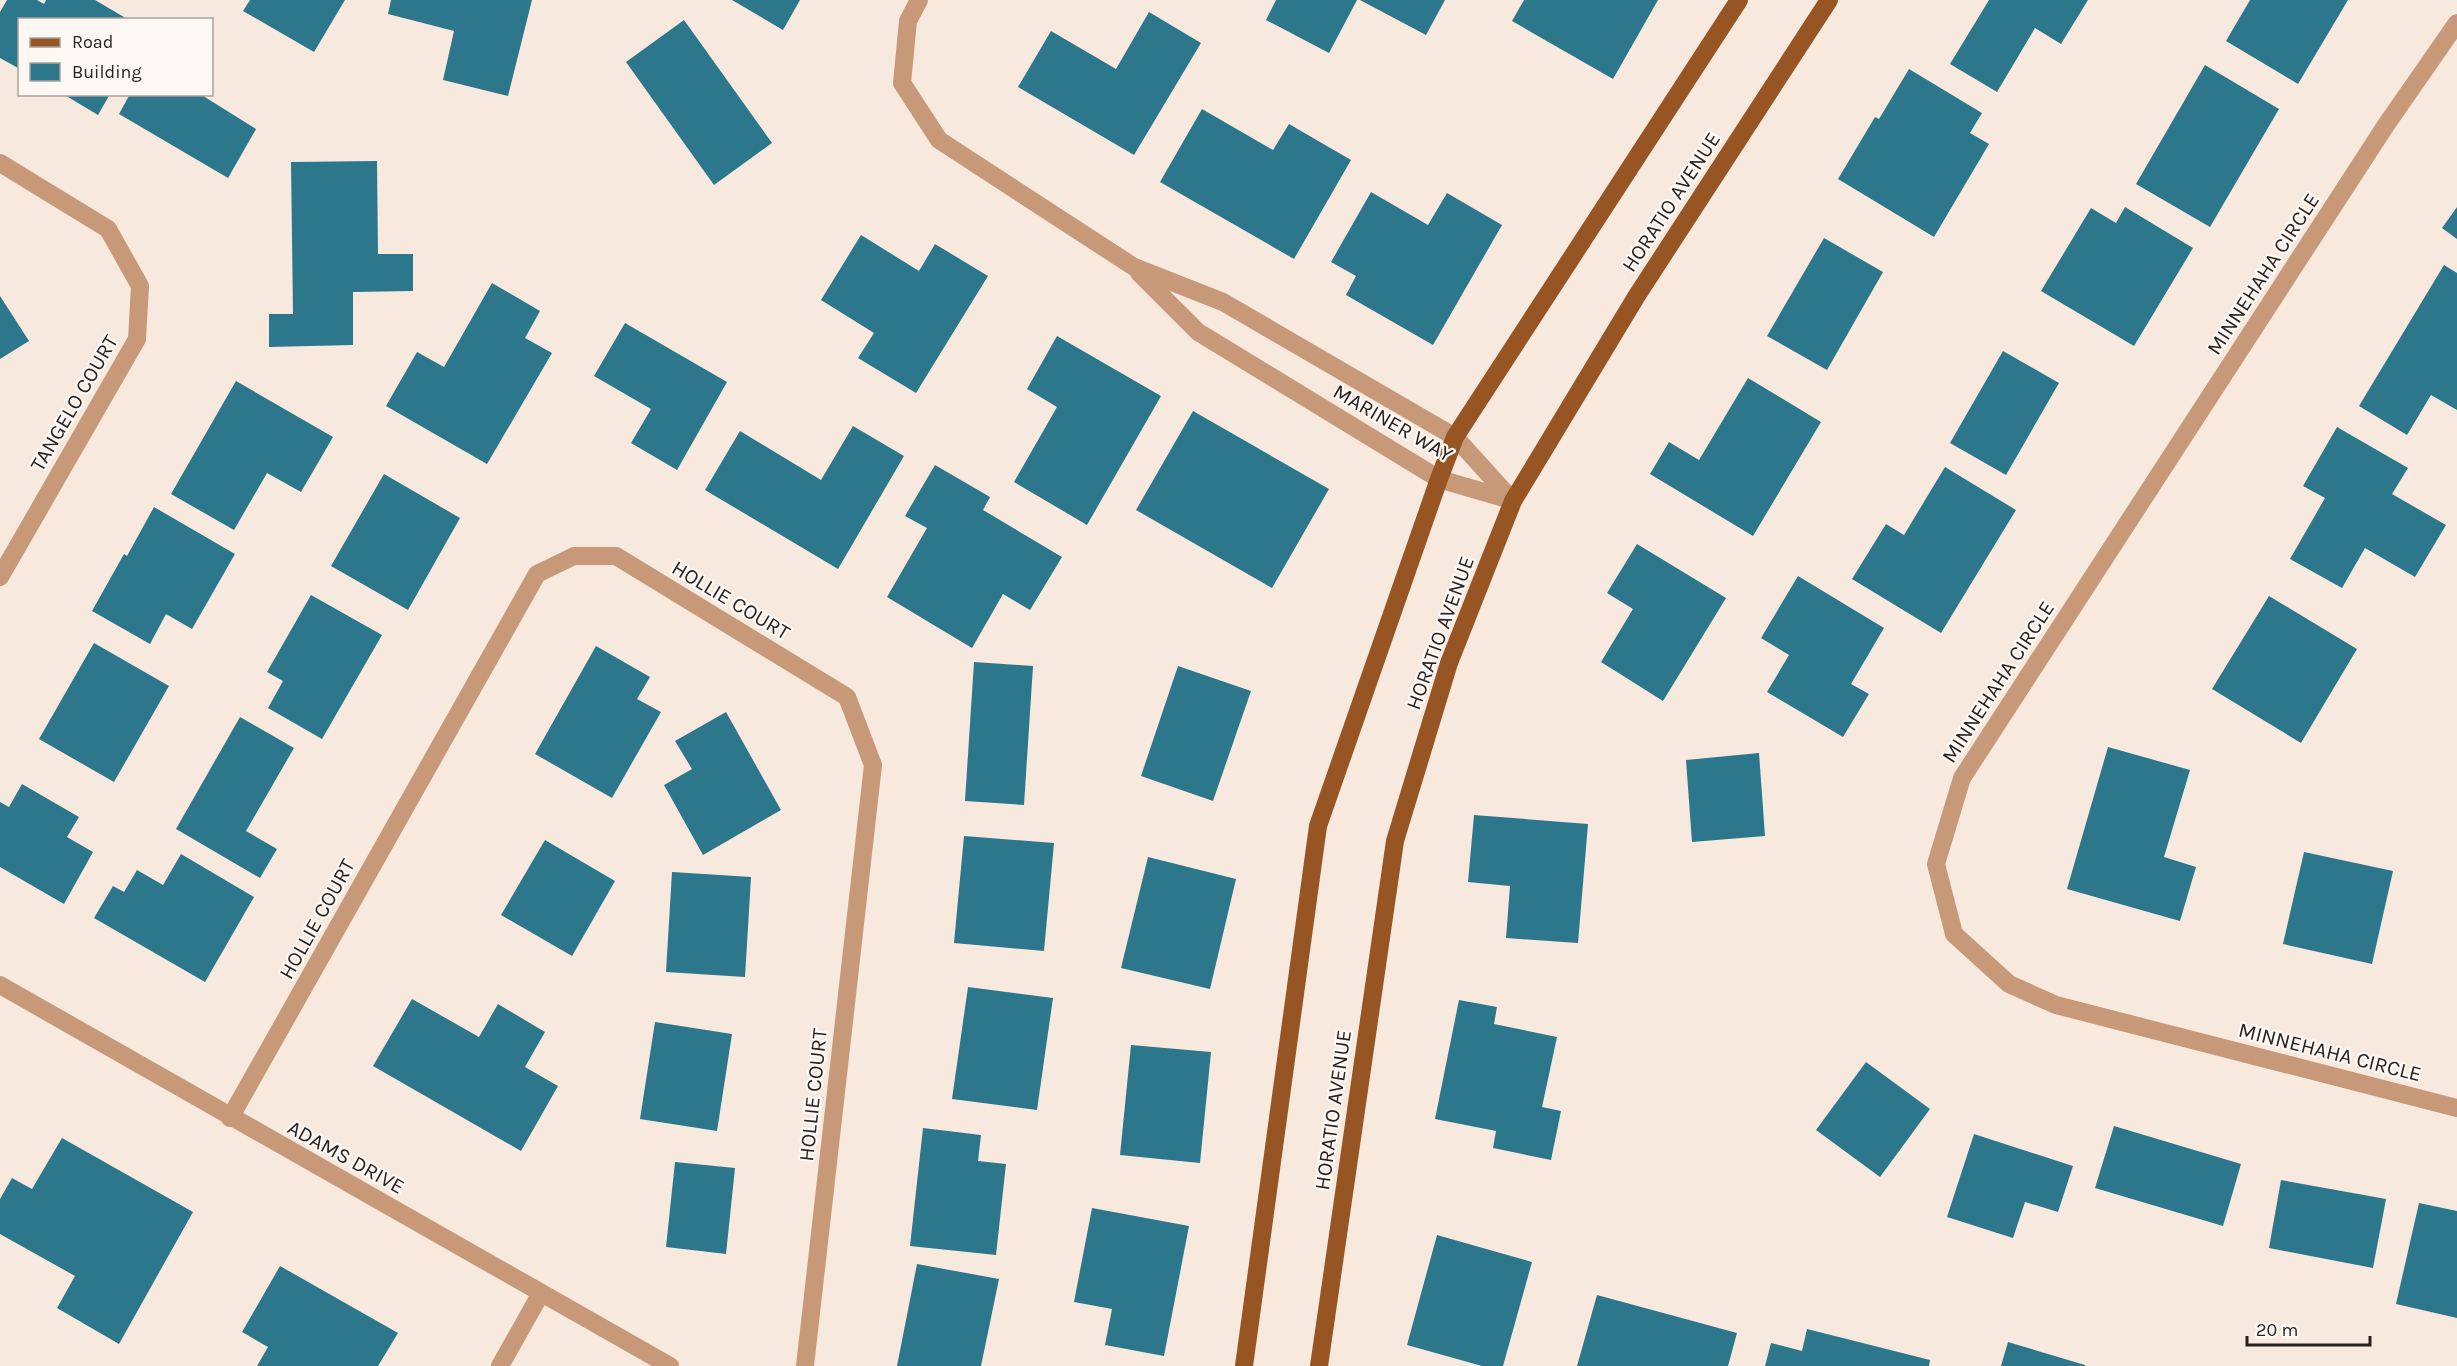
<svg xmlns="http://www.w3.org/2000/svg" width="2457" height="1366" font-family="Karla,sans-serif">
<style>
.building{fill:#2c778b}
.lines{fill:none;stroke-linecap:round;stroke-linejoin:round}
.minor{stroke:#c79979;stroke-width:18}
.major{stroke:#965522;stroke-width:18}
.labels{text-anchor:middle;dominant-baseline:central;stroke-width:4.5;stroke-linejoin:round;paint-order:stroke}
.street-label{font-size:21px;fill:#27221e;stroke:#fef8f4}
</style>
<rect width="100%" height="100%" fill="#f8e9df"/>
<g class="building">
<polygon points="7,0 37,0 44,4 46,0 95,0 129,20 20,20 20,69 0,58 0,12"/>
<polygon points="250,0 345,0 314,52 243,11"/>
<polygon points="391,0 532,0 508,96 443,80 454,31 388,14"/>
<polygon points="732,0 800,0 783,30"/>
<polygon points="1276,0 1357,0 1329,53 1266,20"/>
<polygon points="1360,0 1445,0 1426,35"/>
<polygon points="1524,0 1658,0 1613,79 1512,21"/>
<polygon points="1989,0 2088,0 2061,44 2035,28 1997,92 1950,64"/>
<polygon points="2250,0 2348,0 2298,84 2226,41"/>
<polygon points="1149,12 1201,43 1134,155 1018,87 1051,31 1116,69"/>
<polygon points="684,20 772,143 714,185 626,62"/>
<polygon points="2205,65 2279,109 2210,227 2136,184"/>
<polygon points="1909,69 1982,113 1970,133 1989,144 1934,237 1838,179 1875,117 1879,119"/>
<polygon points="63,94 110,94 98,115"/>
<polygon points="130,94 200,94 256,129 228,178 119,114"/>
<polygon points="1202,109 1273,150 1289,124 1351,160 1294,259 1160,182"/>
<polygon points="377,161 378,254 413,254 413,291 353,292 353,345 269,347 269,314 293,314 291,162"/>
<polygon points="1371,192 1428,225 1447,193 1502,225 1433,345 1346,295 1356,276 1331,262"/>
<polygon points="2125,207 2193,248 2134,346 2041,291 2091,208 2116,223"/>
<polygon points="2457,207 2457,239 2442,228"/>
<polygon points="861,235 919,271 935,244 988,276 916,393 858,358 874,333 821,300"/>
<polygon points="1824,238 1883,272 1827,370 1767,336"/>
<polygon points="2444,265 2457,273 2457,410 2431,395 2407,435 2359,406"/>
<polygon points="492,283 540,311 525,338 552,353 487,464 386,406 417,352 444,367"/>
<polygon points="0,296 29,341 0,359"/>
<polygon points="625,323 727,382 677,470 631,443 651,409 594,376"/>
<polygon points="1057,336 1161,396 1087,525 1014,482 1057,407 1027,389"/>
<polygon points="2003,351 2059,383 2006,475 1950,443"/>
<polygon points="1748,378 1821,422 1753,536 1650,474 1669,442 1699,460"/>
<polygon points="236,381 333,437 301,492 267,473 234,530 171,494"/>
<polygon points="1193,411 1329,489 1272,588 1136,510"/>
<polygon points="853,426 904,456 838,569 705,490 740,431 821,480"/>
<polygon points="2337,427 2408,468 2392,494 2446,525 2415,577 2365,548 2342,588 2290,559 2325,498 2303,486"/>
<polygon points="935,465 990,497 983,510 1062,557 1030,610 1003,594 972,648 887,597 927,528 905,516"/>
<polygon points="1945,467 2016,510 1941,633 1852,579 1886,524 1904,535"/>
<polygon points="384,474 460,518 408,610 331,566"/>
<polygon points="154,507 235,554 192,629 166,614 150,644 92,611 124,554 127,556"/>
<polygon points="1637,544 1726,598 1663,701 1601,662 1633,609 1607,593"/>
<polygon points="1798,576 1884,628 1851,684 1869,694 1843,737 1767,692 1789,655 1761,638"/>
<polygon points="311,595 382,635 322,739 268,708 283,681 267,672"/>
<polygon points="2269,596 2357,649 2301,743 2212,689"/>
<polygon points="94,643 169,686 114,782 39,739"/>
<polygon points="596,646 650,677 637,699 661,712 612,798 535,754"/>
<polygon points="974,662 1033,666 1024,805 965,801"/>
<polygon points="1178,666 1251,691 1213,801 1141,776"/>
<polygon points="726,712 781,810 703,855 664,785 692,769 675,741"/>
<polygon points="240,717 294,748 246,831 277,849 260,878 176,829"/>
<polygon points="2108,747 2190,770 2164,857 2196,867 2180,921 2067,889"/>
<polygon points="1759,753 1765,836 1692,842 1686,760"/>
<polygon points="22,784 79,817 67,837 93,852 64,904 0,867 0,802 9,807"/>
<polygon points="1474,815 1588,824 1578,943 1506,938 1510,886 1468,882"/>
<polygon points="964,836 1054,843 1044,951 954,943"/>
<polygon points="545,840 615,881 572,956 501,915"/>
<polygon points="2304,852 2393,871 2372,964 2283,944"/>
<polygon points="181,854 254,897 205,982 94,918 113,886 124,892 137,870 163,885"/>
<polygon points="1148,857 1236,879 1210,989 1121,968"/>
<polygon points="672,872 751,877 745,977 666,972"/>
<polygon points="968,987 1053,998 1037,1110 952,1099"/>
<polygon points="412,999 479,1037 498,1004 545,1032 525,1067 558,1086 521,1151 373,1066"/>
<polygon points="1459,1000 1497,1007 1494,1024 1557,1037 1542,1107 1561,1111 1551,1160 1493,1148 1496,1131 1435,1119"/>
<polygon points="655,1022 732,1034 717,1131 640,1119"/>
<polygon points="1131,1045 1211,1052 1200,1163 1120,1155"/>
<polygon points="1866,1062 1930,1109 1880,1177 1816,1130"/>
<polygon points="2114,1126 2241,1164 2223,1226 2095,1188"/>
<polygon points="923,1128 981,1135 978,1161 1006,1164 996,1255 910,1246"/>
<polygon points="1974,1134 2073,1166 2058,1212 2025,1202 2013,1238 1947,1217"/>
<polygon points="62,1138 193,1212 119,1344 57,1308 75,1276 0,1234 0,1199 12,1178 32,1189"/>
<polygon points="675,1162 735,1168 726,1254 666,1247"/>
<polygon points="2281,1180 2386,1199 2373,1268 2269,1248"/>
<polygon points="2419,1203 2457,1211 2457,1318 2396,1304"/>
<polygon points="1092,1208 1189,1226 1164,1356 1105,1345 1112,1309 1074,1302"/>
<polygon points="1437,1235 1532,1262 1503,1366 1482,1366 1407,1345"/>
<polygon points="917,1264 999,1279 981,1366 897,1366"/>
<polygon points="280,1266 398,1333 378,1366 257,1366 268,1347 242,1332"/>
<polygon points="1597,1295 1737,1333 1728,1366 1577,1366"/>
<polygon points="1807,1329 1930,1360 1929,1366 1765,1366 1771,1343 1802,1351"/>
<polygon points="2008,1342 2085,1365 2085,1366 2001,1366"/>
</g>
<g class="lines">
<g class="minor">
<polyline points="919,0 908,21 902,83 939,140 1134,267 1223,302 1455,437 1513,501"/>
<polyline points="2457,23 2386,125 1962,778 1936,864 1954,934 2009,984 2056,1005 2457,1108"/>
<polyline points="0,163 108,229 140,286 137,339 0,577"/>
<polyline points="1139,273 1198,332 1439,479 1511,500"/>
<polyline points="0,985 670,1366"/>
<polyline points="230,1118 537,574 574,556 616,556 847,697 873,765 805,1366"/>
<polyline points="500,1366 541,1293"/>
</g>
<g class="major">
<polyline points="1244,1366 1318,826 1439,479 1455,437 1739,0"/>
<polyline points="1319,1366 1395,841 1449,663 1513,501 1636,297 1829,0"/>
</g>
</g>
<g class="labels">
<g class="street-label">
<text transform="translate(1671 202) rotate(-57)">HORATIO AVENUE</text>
<text transform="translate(2263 274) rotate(-57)">MINNEHAHA CIRCLE</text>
<text transform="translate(74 403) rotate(-60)">TANGELO COURT</text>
<text transform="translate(1393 423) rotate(30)">MARINER WAY</text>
<text transform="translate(731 600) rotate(31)">HOLLIE COURT</text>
<text transform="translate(1440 633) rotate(-70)">HORATIO AVENUE</text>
<text transform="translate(1998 682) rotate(-57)">MINNEHAHA CIRCLE</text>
<text transform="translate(317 919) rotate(-61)">HOLLIE COURT</text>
<text transform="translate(2330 1052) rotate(14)">MINNEHAHA CIRCLE</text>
<text transform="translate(813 1095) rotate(-84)">HOLLIE COURT</text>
<text transform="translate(1333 1110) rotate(-82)">HORATIO AVENUE</text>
<text transform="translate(346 1157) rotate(29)">ADAMS DRIVE</text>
</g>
</g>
<rect x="18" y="18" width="195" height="78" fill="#fef8f4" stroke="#a8a29e" stroke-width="1.5"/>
<rect x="30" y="38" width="30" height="9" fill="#965522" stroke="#a8a29e" stroke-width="1.5"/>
<text x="72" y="48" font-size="18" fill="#27221e">Road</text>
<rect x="30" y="63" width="30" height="18" fill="#2c778b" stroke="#a8a29e" stroke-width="1.5"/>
<text x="72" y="78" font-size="18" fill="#27221e">Building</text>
<path d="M2247 1336v9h123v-9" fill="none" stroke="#27221e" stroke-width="3"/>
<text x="2256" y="1336" font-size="18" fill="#27221e" stroke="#fef8f4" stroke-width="4.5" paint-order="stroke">20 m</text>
</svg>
